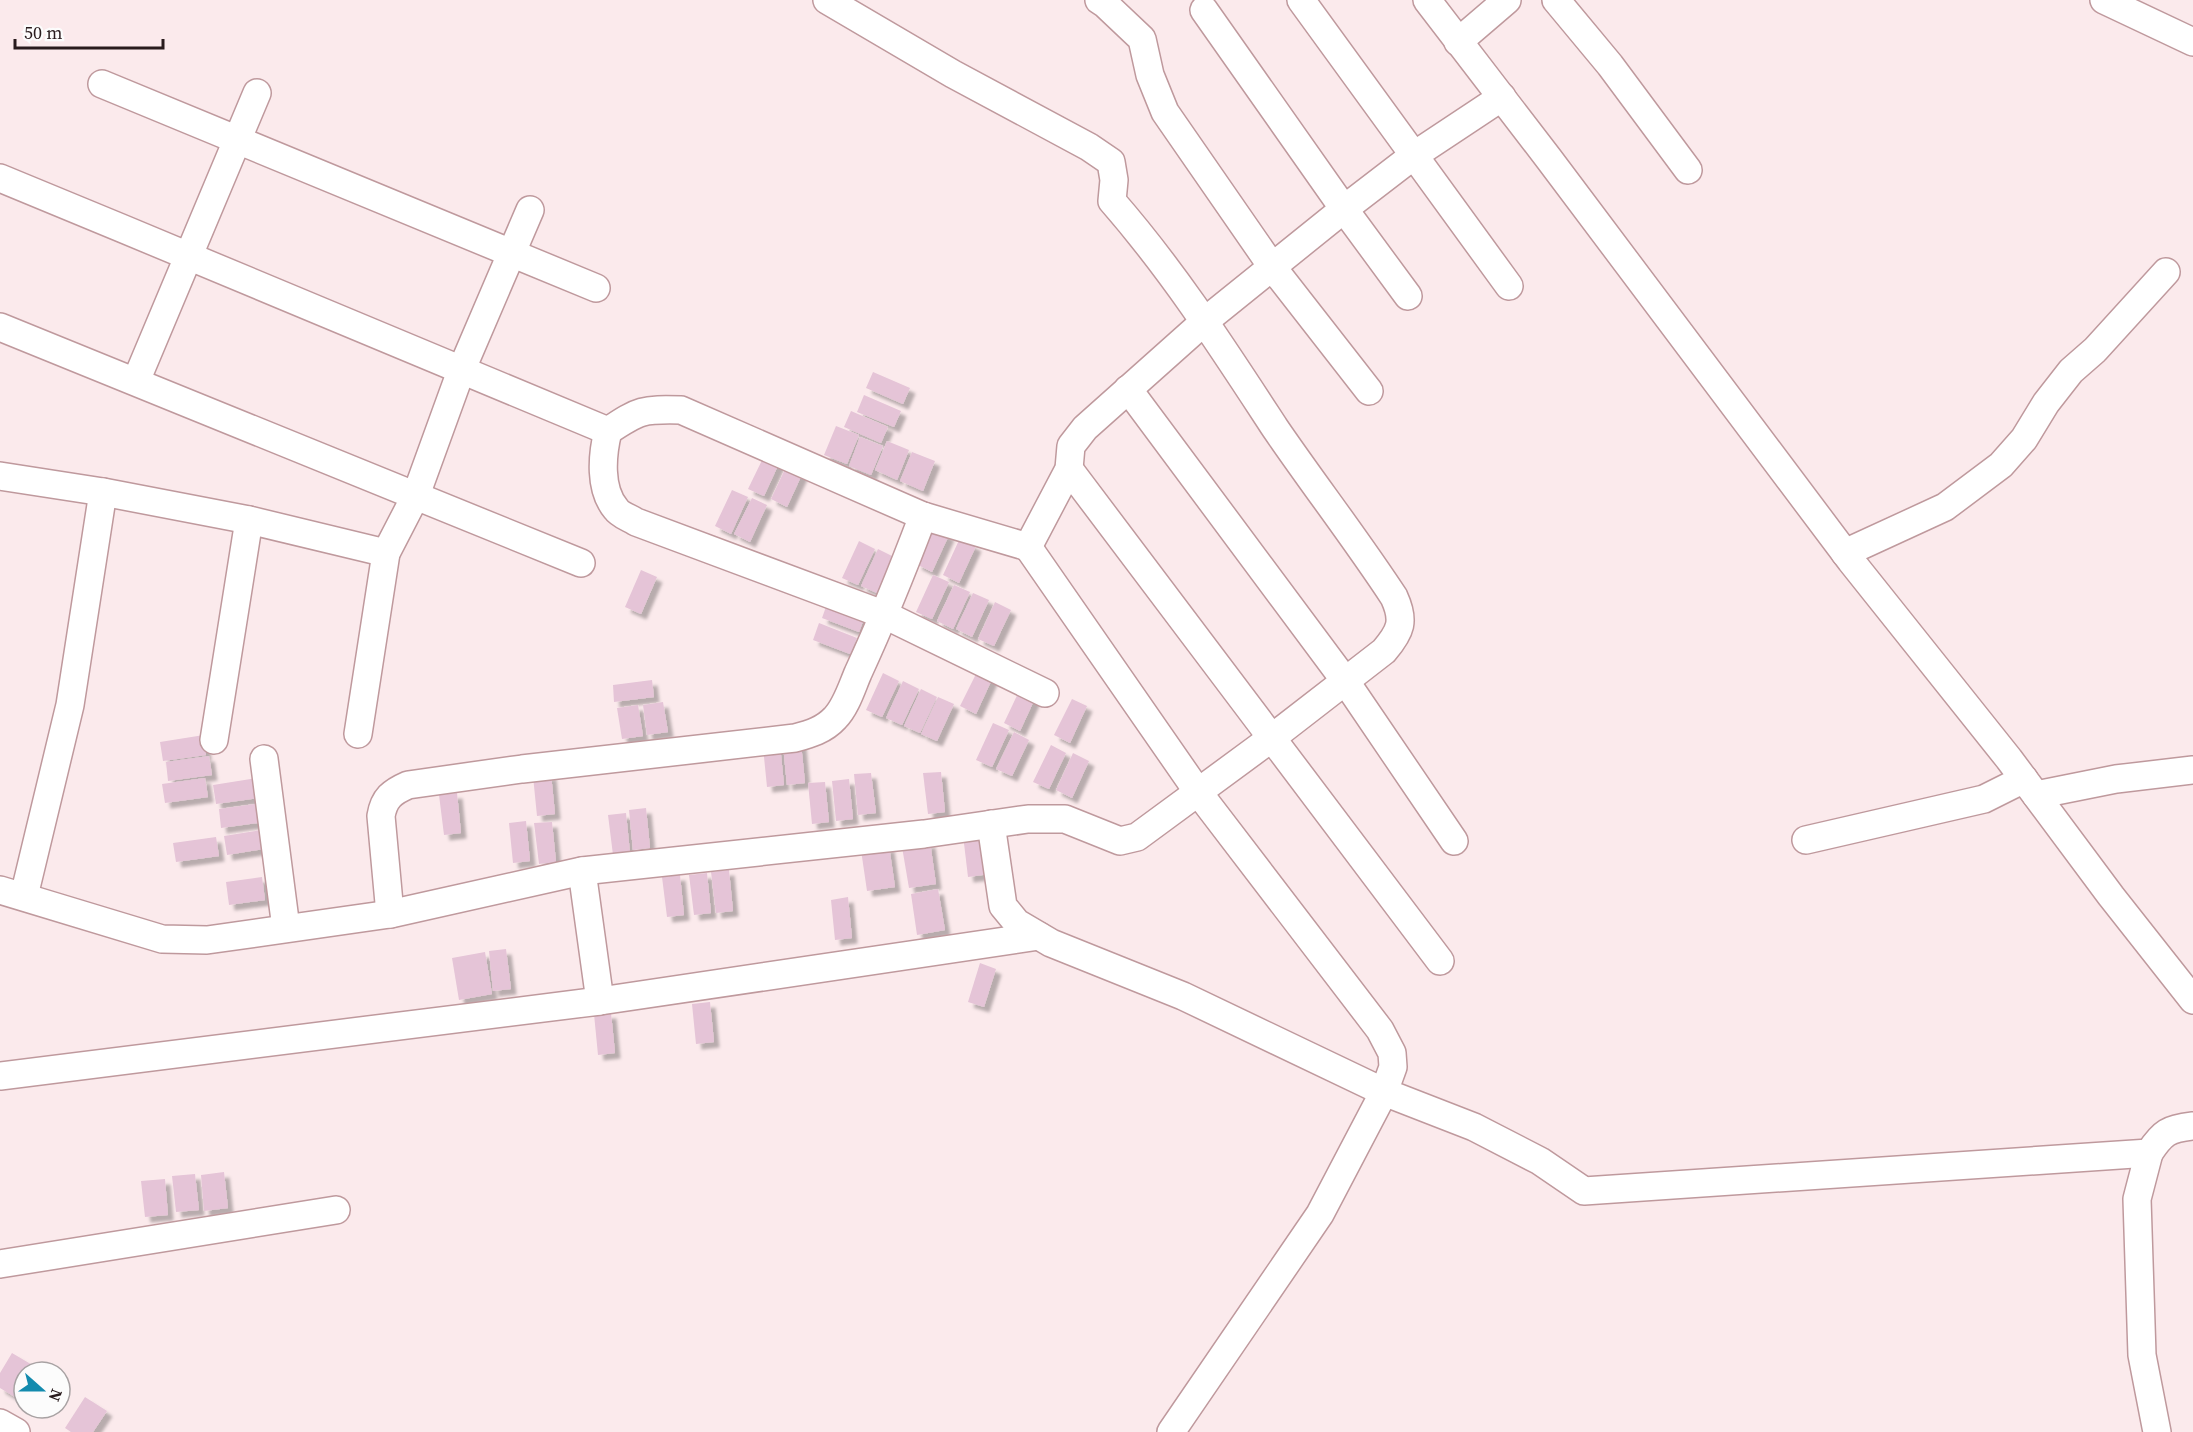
<svg xmlns="http://www.w3.org/2000/svg" width="2193" height="1432" font-family="'Source Serif 4',serif">
<style>
.building{fill:#e5c4d7;filter:url(#shadow)}
.lines{fill:none;stroke-linecap:round;stroke-linejoin:round}
.minor-casing{stroke:#bf999d;stroke-width:30}
.minor{stroke:#fff;stroke-width:27}
</style>
<defs>
<filter id="shadow"><feDropShadow dx="5.5" dy="5.5" stdDeviation="1.5" flood-color="#0004"/></filter>
</defs>
<rect width="100%" height="100%" fill="#fbeaec"/>
<g class="building">
<polygon points="873,372 910,388 903,404 866,388"/>
<polygon points="864,395 901,411 894,427 857,412"/>
<polygon points="851,411 888,427 881,443 844,427"/>
<polygon points="836,426 859,435 847,464 824,455"/>
<polygon points="860,437 883,446 871,475 849,466"/>
<polygon points="887,441 909,450 897,480 875,470"/>
<polygon points="766,452 781,459 764,496 748,489"/>
<polygon points="912,452 935,461 923,491 900,481"/>
<polygon points="788,463 804,470 787,507 771,499"/>
<polygon points="732,490 748,497 731,534 715,526"/>
<polygon points="752,498 767,505 750,542 734,534"/>
<polygon points="934,528 949,535 932,572 916,564"/>
<polygon points="960,538 976,546 959,583 943,575"/>
<polygon points="859,541 875,549 858,585 842,578"/>
<polygon points="878,549 894,557 877,593 861,586"/>
<polygon points="641,570 657,577 641,614 625,607"/>
<polygon points="933,575 949,582 932,619 916,612"/>
<polygon points="954,585 970,592 953,629 937,621"/>
<polygon points="973,593 989,600 972,637 956,629"/>
<polygon points="828,601 865,616 859,632 822,618"/>
<polygon points="995,602 1011,610 994,646 978,639"/>
<polygon points="819,623 857,638 850,654 813,640"/>
<polygon points="978,670 993,677 976,714 960,706"/>
<polygon points="883,673 899,681 882,717 866,710"/>
<polygon points="652,680 654,697 614,702 613,685"/>
<polygon points="903,681 919,689 902,725 886,718"/>
<polygon points="1021,687 1037,694 1020,731 1004,723"/>
<polygon points="921,689 937,697 920,733 904,726"/>
<polygon points="938,697 954,704 937,741 921,734"/>
<polygon points="1072,699 1087,706 1070,743 1054,735"/>
<polygon points="663,702 668,732 647,735 643,705"/>
<polygon points="638,705 643,736 622,739 617,708"/>
<polygon points="993,723 1009,730 992,767 976,760"/>
<polygon points="1014,732 1029,740 1012,776 996,769"/>
<polygon points="204,735 206,755 163,761 160,742"/>
<polygon points="801,743 805,783 787,785 783,745"/>
<polygon points="780,745 784,785 767,787 763,747"/>
<polygon points="1051,745 1066,753 1049,789 1033,782"/>
<polygon points="1073,753 1089,761 1072,798 1056,790"/>
<polygon points="209,756 212,775 168,781 166,762"/>
<polygon points="941,772 945,812 928,814 923,773"/>
<polygon points="871,773 876,813 858,815 854,774"/>
<polygon points="551,774 555,814 537,816 533,776"/>
<polygon points="205,778 208,797 165,803 162,784"/>
<polygon points="257,778 259,798 216,804 213,785"/>
<polygon points="849,779 853,819 836,821 832,781"/>
<polygon points="825,782 829,822 812,824 808,783"/>
<polygon points="457,793 461,833 444,835 439,795"/>
<polygon points="262,803 265,822 221,828 219,809"/>
<polygon points="646,808 650,848 633,850 629,810"/>
<polygon points="626,813 630,853 613,855 608,815"/>
<polygon points="526,821 530,861 513,863 509,823"/>
<polygon points="552,822 556,862 539,864 534,823"/>
<polygon points="267,829 270,848 227,855 224,836"/>
<polygon points="984,832 990,874 968,877 963,835"/>
<polygon points="216,837 219,856 176,862 173,843"/>
<polygon points="930,842 936,884 909,888 902,847"/>
<polygon points="889,846 895,887 867,891 861,850"/>
<polygon points="729,870 733,911 716,913 711,872"/>
<polygon points="707,873 711,913 694,915 689,875"/>
<polygon points="680,875 684,915 667,917 662,877"/>
<polygon points="262,877 265,900 229,905 226,882"/>
<polygon points="938,889 945,930 917,935 911,894"/>
<polygon points="848,897 852,938 835,940 831,900"/>
<polygon points="506,949 511,989 493,991 489,951"/>
<polygon points="485,952 492,994 459,1000 452,958"/>
<polygon points="980,963 996,969 984,1007 968,1002"/>
<polygon points="710,1002 714,1042 696,1044 692,1004"/>
<polygon points="611,1013 615,1053 598,1055 594,1014"/>
<polygon points="224,1172 228,1208 204,1211 201,1175"/>
<polygon points="195,1174 199,1210 176,1212 172,1176"/>
<polygon points="165,1179 168,1215 145,1217 141,1181"/>
<polygon points="12,1353 34,1366 31,1372 24,1372 24,1383 15,1397 0,1388 0,1373"/>
<polygon points="85,1397 107,1411 93,1432 71,1432 65,1428"/>
</g>
<g class="lines">
<defs>
<g id="minor">
<polyline points="1099,0 1105,4 1142,39 1150,75 1165,112 1273,268 1369,391"/>
<polyline points="1301,0 1509,286"/>
<polyline points="1427,0 1549,159 1851,561 2009,759 2111,896 2193,1000"/>
<polyline points="1556,0 1610,65 1688,170"/>
<polyline points="2104,0 2193,42"/>
<polyline points="1204,10 1344,209 1408,296"/>
<polyline points="1458,42 1507,0"/>
<polyline points="102,84 596,288"/>
<path d="M0,178c203,83 404,170 608,253"/>
<polyline points="0,327 581,563"/>
<polyline points="136,381 257,93"/>
<polyline points="1128,389 1346,682 1454,841"/>
<polyline points="1069,469 1440,961"/>
<polyline points="0,476 103,492 249,520 386,553"/>
<polyline points="1028,547 1198,792 1380,1030 1392,1053 1393,1067 1384,1092 1320,1214 1171,1432"/>
<polyline points="1845,553 1945,507 2001,465 2024,439 2046,403 2071,371 2095,350 2166,272"/>
<path d="M1045,693l-160,-78 -249,-93c-6,-4 -16,-7 -20,-13 -17,-20 -14,-54 -8,-78 31,-21 35,-22 73,-21l242,106 105,31 41,-78 2,-23 14,-18 120,-107 139,-112 69,-53 89,-59"/>
<polyline points="358,734 386,553 416,495 461,371 530,210"/>
<polyline points="214,740 249,520"/>
<polyline points="264,759 286,928"/>
<polyline points="2036,795 2116,779 2193,770"/>
<path d="M991,824l12,82 14,17 34,20 132,53 201,96 90,35 66,34 44,30 565,-38c14,-21 19,-24 44,-27"/>
<polyline points="1806,840 1984,799 2024,779"/>
<polyline points="582,871 600,1001"/>
<path d="M0,890l162,49 45,1 183,-26 192,-43 342,-37 104,-15h37l55,22 17,-4 136,-100 111,-86c17,-20 21,-30 10,-54 -38,-58 -80,-112 -119,-169 -51,-78 -101,-156 -163,-227l2,-21 -3,-18 -22,-15 -136,-73 -126,-74"/>
<polyline points="24,896 70,705 103,492"/>
<path d="M390,914l-9,-98c3,-18 11,-24 27,-31l114,-16 273,-31c15,-4 29,-8 40,-20 11,-11 17,-31 23,-45 24,-52 45,-104 65,-157"/>
<polyline points="0,1076 600,1001 1039,936"/>
<polyline points="2149,1153 2137,1199 2142,1355 2157,1432"/>
<polyline points="0,1264 336,1210"/>
<polyline points="0,1423 16,1432"/>
</g>
</defs>
<use href="#minor" class="minor-casing"/>
<use href="#minor" class="minor"/>
</g>
<g transform="translate(42 1390) rotate(111)"><circle r="28" fill="#fcfcfc" stroke="#a8a2a3" stroke-width="1.5"/>
<path d="M0-4.5L10 22L0 15L-10 22Z" fill="#138bae"/>
<text y="-9" font-size="16" font-weight="bold" text-anchor="middle" fill="#291b1d">N</text>
</g>
<path d="M15 39v9h148v-9" fill="none" stroke="#291b1d" stroke-width="3"/>
<text x="24" y="39" font-size="18" fill="#291b1d" stroke="#fcfcfc" stroke-width="4.5" paint-order="stroke">50 m</text>
</svg>
